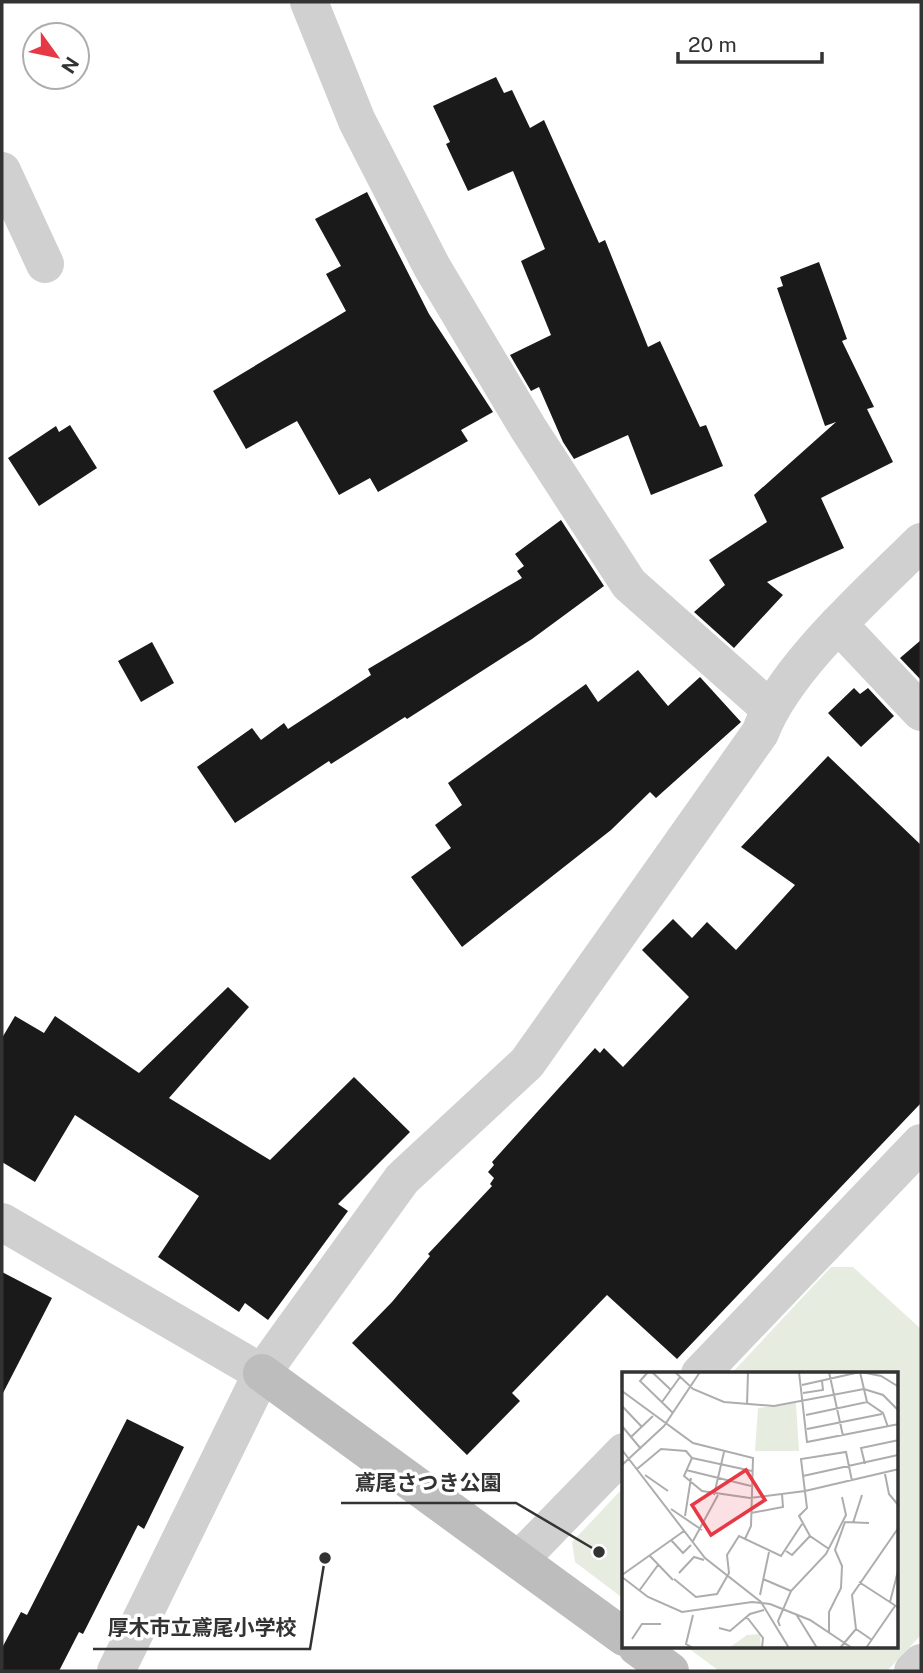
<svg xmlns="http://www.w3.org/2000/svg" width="923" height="1673" font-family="'Public Sans','Noto Sans JP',sans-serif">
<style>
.green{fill:#e6ecdf}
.building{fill:#1a1a1a}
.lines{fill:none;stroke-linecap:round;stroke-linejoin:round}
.street{stroke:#d0d0d0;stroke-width:38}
.secondary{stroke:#bdbdbd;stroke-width:38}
.inset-road{fill:none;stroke:#adadad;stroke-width:2}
.view{fill:#e63946;fill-opacity:0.15;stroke:#e63946;stroke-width:3.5}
.inset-edge{fill:none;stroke:#333;stroke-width:3.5}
.leader{fill:none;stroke:#333;stroke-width:2.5}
.callout-dot{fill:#333;stroke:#fff;stroke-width:2.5}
.callout-label{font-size:21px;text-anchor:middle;font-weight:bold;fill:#333;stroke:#fff;stroke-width:7;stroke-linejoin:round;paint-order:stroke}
</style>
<rect width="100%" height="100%" fill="#fff"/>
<g class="green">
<polygon points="831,1267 853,1267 921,1329 921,1635 887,1671 719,1671 687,1647 897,1647 897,1374 731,1374"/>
<polygon points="624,1487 624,1599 575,1562 572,1542"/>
</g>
<g class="building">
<polygon points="496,77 504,93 512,90 530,128 544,120 599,243 605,240 648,347 660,341 700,427 706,425 723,466 651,495 628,435 574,459 563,442 539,387 531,391 510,355 551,335 521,261 545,249 513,171 468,191 446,144 450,142 433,106"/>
<polygon points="367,192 429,314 493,412 461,430 468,441 378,492 370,478 339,495 297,421 246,449 213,391 346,311 326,274 341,266 315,219"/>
<polygon points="819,262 847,339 842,341 874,407 867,409 893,462 821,498 844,548 767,582 783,595 734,648 694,612 725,585 709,560 767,522 754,495 836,422 825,426 777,288 783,286 780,277"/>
<polygon points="70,425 97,468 39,506 8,458 56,426 59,432"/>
<polygon points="561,520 604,586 532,639 407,719 405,717 331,764 329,761 235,823 197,767 252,728 261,740 284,723 288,729 371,675 368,669 522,578 517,571 524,566 515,554"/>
<polygon points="921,640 921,680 900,658"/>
<polygon points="152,642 174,683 141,702 118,661"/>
<polygon points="638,670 668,706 700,677 741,722 656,798 650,792 611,830 462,947 411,877 451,848 435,825 462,805 448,783 586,684 598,702"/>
<polygon points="854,688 860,694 868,688 894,716 861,747 828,713"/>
<polygon points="828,756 921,845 921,1103 677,1359 607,1295 512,1393 520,1401 467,1455 352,1343 392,1302 430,1256 428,1254 492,1186 490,1184 494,1178 488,1172 494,1165 492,1162 595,1048 600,1053 604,1048 623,1067 689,997 642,950 673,919 692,938 707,922 736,950 795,885 741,847"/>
<polygon points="228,987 249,1007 169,1098 270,1160 354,1077 410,1132 338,1204 348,1211 268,1320 245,1303 239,1312 158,1257 199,1196 75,1115 35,1182 2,1162 2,1038 15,1016 44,1033 55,1016 139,1073"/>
<polygon points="2,1272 52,1298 2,1395"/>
<polygon points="127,1419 184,1447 144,1529 138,1525 83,1634 79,1632 59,1671 2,1671 2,1648 21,1612 27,1615"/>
</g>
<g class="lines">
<g class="street">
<polyline points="309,2 357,121 432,267 528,428 629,584 769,708"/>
<polyline points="2,171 45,264"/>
<polyline points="838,624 921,712"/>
<polyline points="2,1222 262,1373"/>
<polyline points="700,1374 921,1143"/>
<polyline points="520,1559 624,1452"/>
<path d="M116,1671l146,-298 20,-28 120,-166 125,-116 233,-330c25,-66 111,-141 161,-191"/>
<polyline points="913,1671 921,1663"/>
</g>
<g class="secondary">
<polyline points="262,1373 624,1637"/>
<polyline points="637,1647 670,1671"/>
</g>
</g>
<g transform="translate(622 1372)">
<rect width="276" height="276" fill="#fff"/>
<path d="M174,31l3,48h-44l3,-43zM138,262l1,14h-32l18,-13z" fill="#e6ecdf"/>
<path class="inset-road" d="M26,0l-8,9 33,32M30,0l19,18M53,0l18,17 31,13 50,4 90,-17 19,6 16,16M177,0l8,70 92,-18M207,0l14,64M238,0l7,30M239,0l20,4 18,11M180,13l58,-13M0,19l71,52 60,15 -2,68 -6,13M181,21l20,-3 -1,-9M40,30l18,-25M125,33l1,-33M0,34l20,21M184,43l61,-13 16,11 5,14M0,54l19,23M185,57l75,-15M9,65l22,-21M0,78l83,108 56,44 28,46M70,86l60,13M243,92l-4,-16 38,-8M0,93l42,-39 36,-54M15,97l24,-20 25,2 6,7 -8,18 18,15 48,7 55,-7 94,-22M64,98l65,16M263,102l4,20 10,12M23,103l23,16M181,104l95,-21M92,123l10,-43M49,137l31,21M129,141l32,-6 -1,-13M63,144l6,-38M222,150l25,1M231,151l9,-28M49,168l12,13 8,-8M71,169l25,-46M207,177l-19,-13 -11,-20 8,-8 -6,-49 45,-7 6,29M164,179l6,4 18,-19M27,183l24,25M57,201l15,-16 10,3M0,203l62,-44M0,205l26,20 34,15 70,-10 18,2 40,16 42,28M52,207l22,18 21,-3 12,-21 -2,-18 12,-19 42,20 21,-32M141,207l28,12M237,210l40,26M17,219l19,-26M138,223l9,-43M268,230l8,-31M174,242l21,34M124,244l17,22 -1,10M158,254l-2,-5 13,-30 35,-37 20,-39 -4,-18M97,256l11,3 20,-17 14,-4M207,260v-20l12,-24 1,-22 -7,-16 10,-28M10,267l10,-15h19M250,268l-16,-11 -4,-34 47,-68M71,276l-7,-4 7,-29M218,276l16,-19M244,276l29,-42"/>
<path class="view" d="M124,98l19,30 -54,35 -19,-30z"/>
<rect width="276" height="276" class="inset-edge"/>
</g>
<path class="leader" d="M599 1552L516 1503H341M325 1558L310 1649H93"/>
<g class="callout-dot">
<circle cx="599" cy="1552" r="7"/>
<circle cx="325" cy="1558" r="7"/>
</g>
<g class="callout-label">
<text x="428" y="1490">鳶尾さつき公園</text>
<text x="202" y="1635">厚木市立鳶尾小学校</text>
</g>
<rect width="923" height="1673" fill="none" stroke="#333333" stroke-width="7"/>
<g transform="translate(56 56) rotate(123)"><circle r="33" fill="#ffffff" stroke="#adadad" stroke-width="2"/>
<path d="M0-5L12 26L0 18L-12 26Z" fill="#e63946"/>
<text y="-10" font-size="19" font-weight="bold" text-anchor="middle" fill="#333333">N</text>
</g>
<path d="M678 52v10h144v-10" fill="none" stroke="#333333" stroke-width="3.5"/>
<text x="688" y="52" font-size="21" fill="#333333" stroke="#ffffff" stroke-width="5" paint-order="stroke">20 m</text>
</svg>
